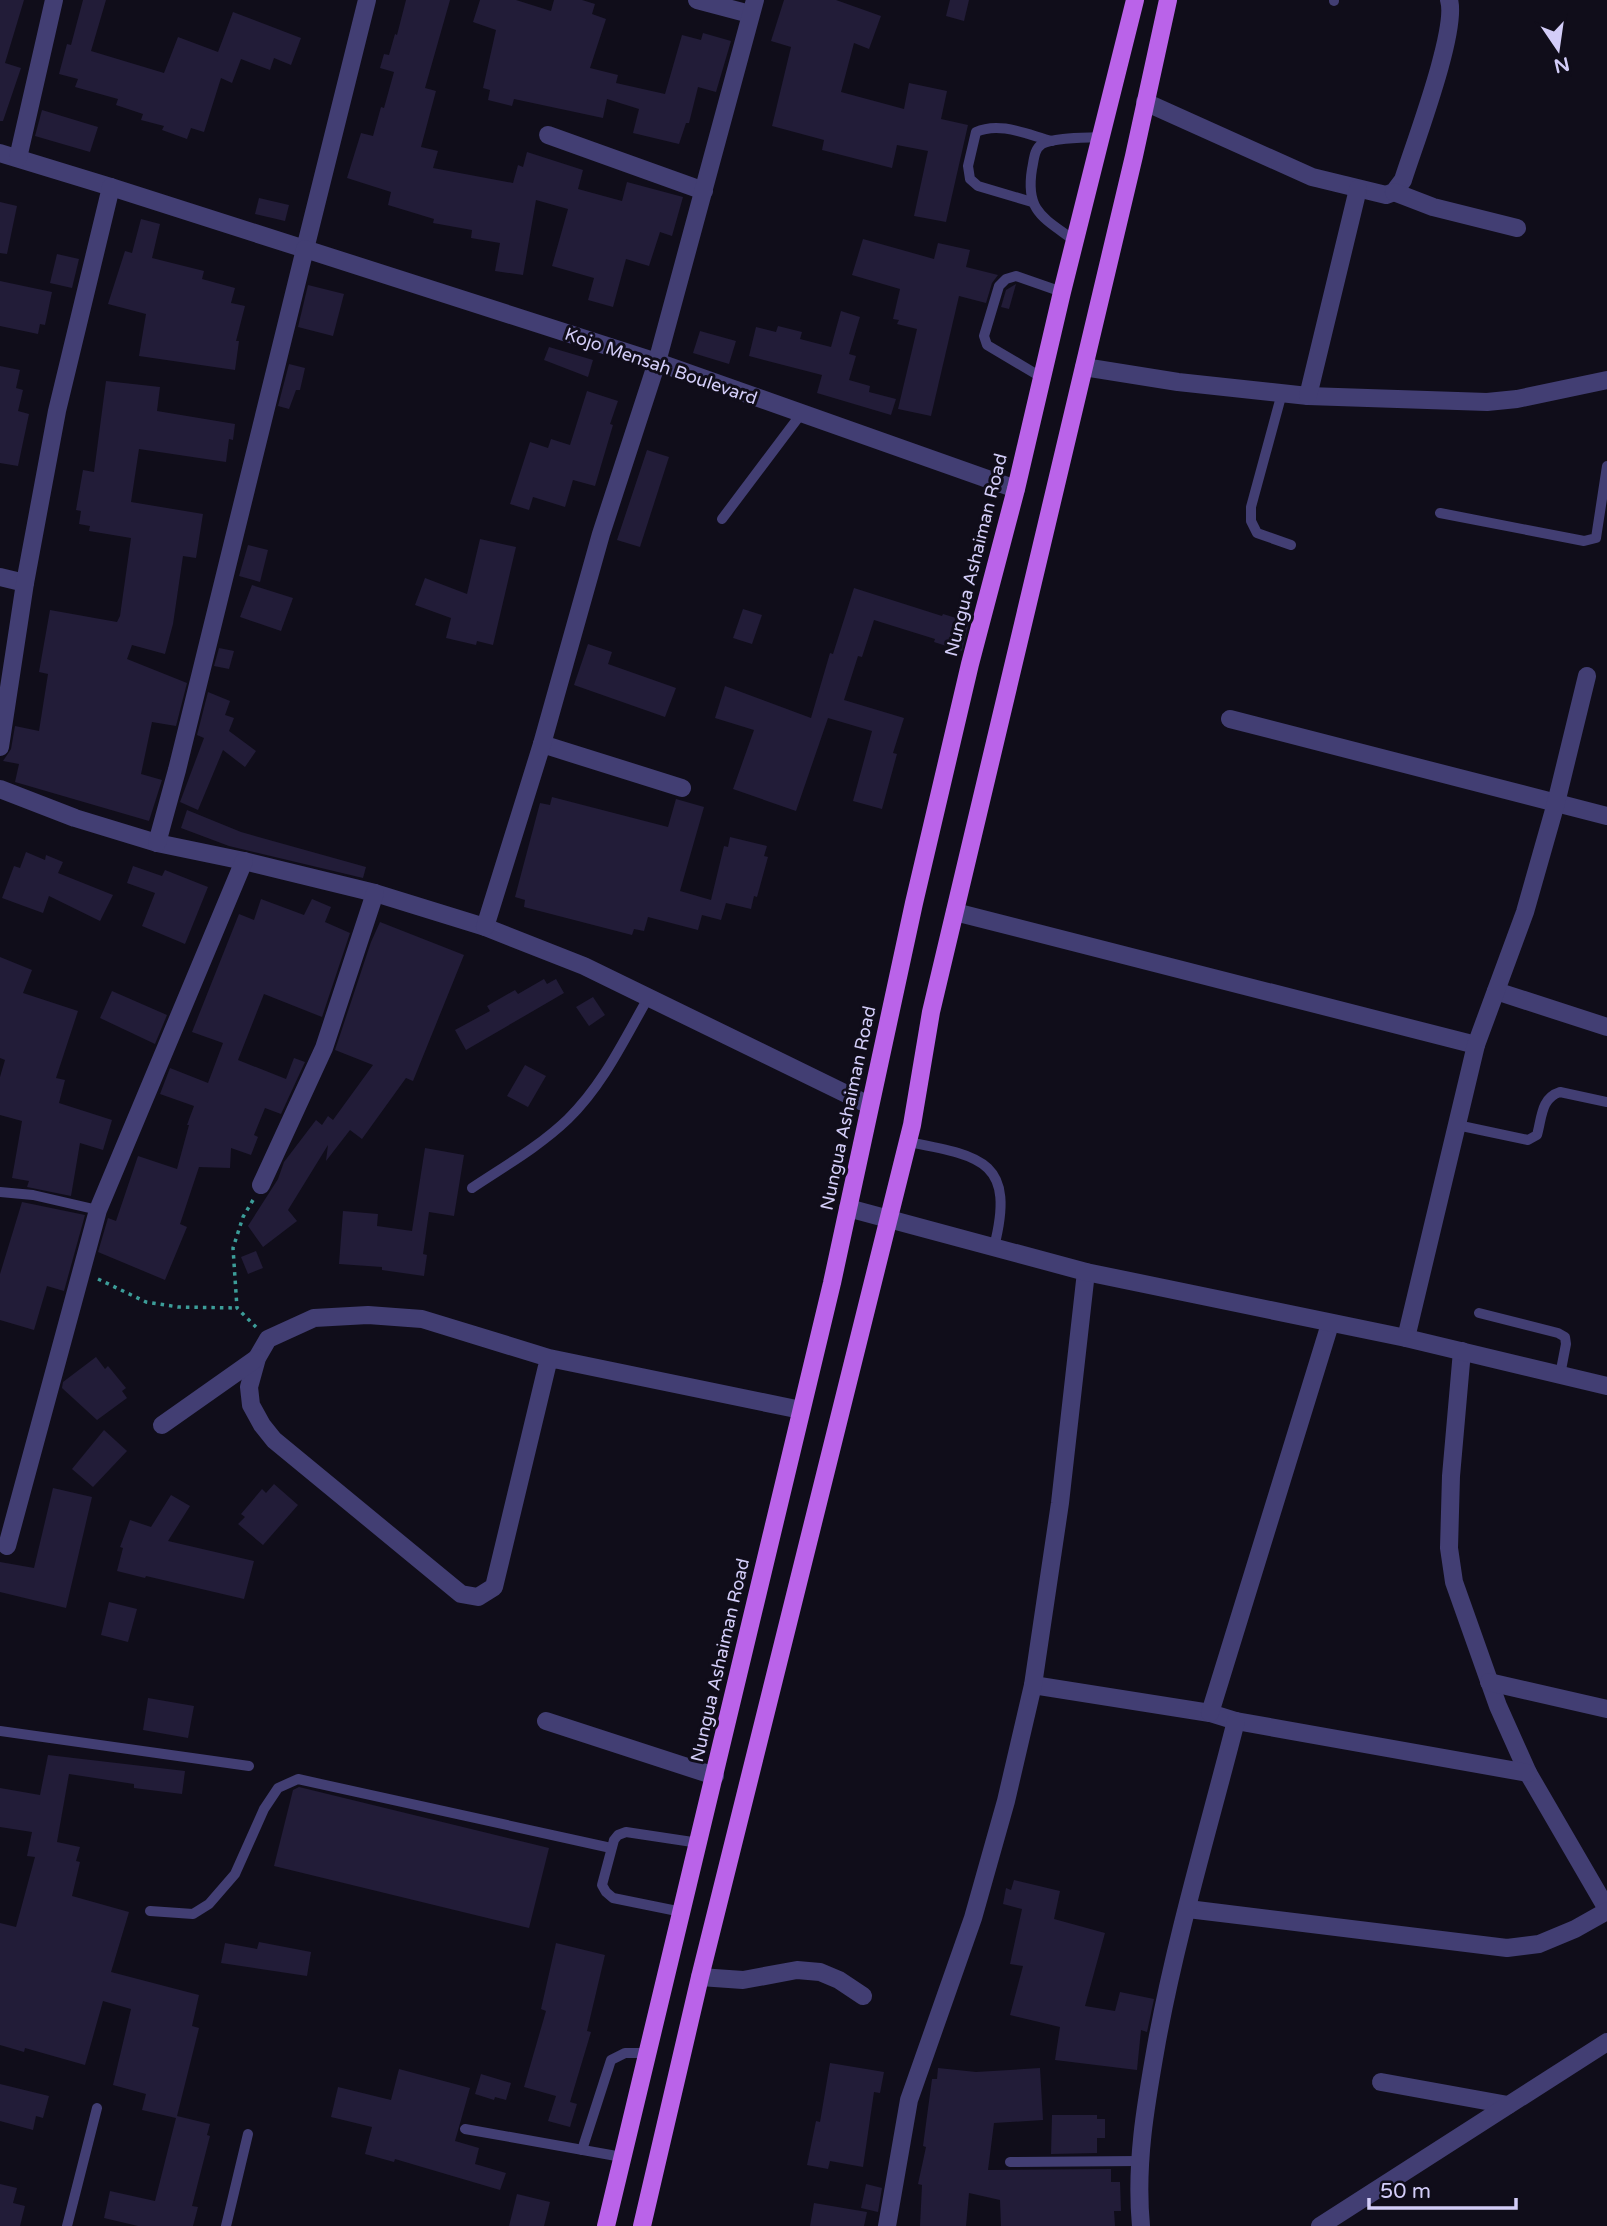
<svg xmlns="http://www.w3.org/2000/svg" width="1607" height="2226" font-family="'Varela Round',sans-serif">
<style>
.building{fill:#221c38}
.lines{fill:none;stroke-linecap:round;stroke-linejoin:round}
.path{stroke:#3c9d99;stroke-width:3.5;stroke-dasharray:3.5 5;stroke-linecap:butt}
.service{stroke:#423e73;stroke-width:10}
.minor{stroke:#423e73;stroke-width:18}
.tertiary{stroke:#423e73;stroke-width:18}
.primary{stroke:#ba63e9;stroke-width:18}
.labels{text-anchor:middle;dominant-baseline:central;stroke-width:6;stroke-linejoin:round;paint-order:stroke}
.street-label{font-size:18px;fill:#d3cdf8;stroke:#100d1a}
</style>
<rect width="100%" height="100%" fill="#100d1a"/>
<g class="building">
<polygon points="0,0 24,0 5,63 21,68 3,121 0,121"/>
<polygon points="83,0 106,0 91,51 164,73 178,37 218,52 233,12 301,38 291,65 274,58 270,70 241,59 232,83 221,78 204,132 191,128 187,139 162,130 164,126 141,120 143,114 116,105 118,99 75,87 78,79 59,74 67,44 71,45"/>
<polygon points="406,0 450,0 425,88 436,91 421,147 438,151 433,168 513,183 518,165 523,167 527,152 583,170 578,189 622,201 627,182 683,197 672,236 660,232 649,266 626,259 613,307 588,300 594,278 552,266 568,209 536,200 523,275 495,271 500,243 471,238 472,230 433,223 434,219 388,205 391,192 347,178 361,133 373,136 381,107 384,108 394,72 380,68 384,54 389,55 395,34 397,35"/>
<polygon points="480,0 516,0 551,11 554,0 582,0 595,4 592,14 606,19 590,68 618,75 616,83 665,94 682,35 701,40 703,33 731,41 716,92 698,87 689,123 686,123 679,144 633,133 639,109 607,99 603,118 514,99 512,106 488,100 490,90 483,88 496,30 473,22"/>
<polygon points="784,0 836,0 881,16 869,49 854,43 841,92 904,109 909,83 947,91 941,119 968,125 946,222 914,216 928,151 897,145 892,168 822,150 824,140 772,126 791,47 771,41"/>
<polygon points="950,0 969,0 964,21 946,16"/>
<polygon points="42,110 98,127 90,152 35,136"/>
<polygon points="259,198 289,205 285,221 255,214"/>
<polygon points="0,202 17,206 7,254 0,253"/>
<polygon points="141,219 160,224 152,258 204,271 202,279 235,288 231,303 245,306 236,341 239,341 235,370 139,356 146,314 108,304 125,251 132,253"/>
<polygon points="863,239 934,259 938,243 970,250 966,267 998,275 992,283 986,303 959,296 931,416 898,409 917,329 897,324 899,320 893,319 900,289 852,275"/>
<polygon points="57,254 79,259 72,288 50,283"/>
<polygon points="0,281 52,292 45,325 40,324 38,334 0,326"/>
<polygon points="1016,284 1009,309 1001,307 1006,290"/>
<polygon points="308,285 344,294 333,336 298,327"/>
<polygon points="841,311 860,317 849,354 856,356 849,380 870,386 869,392 896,399 891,415 817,393 822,375 749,356 756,327 776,332 778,326 802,332 800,339 831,347"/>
<polygon points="700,331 736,341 729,364 693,353"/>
<polygon points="549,347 593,360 588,377 544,360"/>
<polygon points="289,364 305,368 300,390 296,390 289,409 278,406"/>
<polygon points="0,366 20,370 16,388 23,390 18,411 29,414 18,466 0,463"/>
<polygon points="106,381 160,387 157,411 235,424 233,440 229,439 226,462 139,449 131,502 203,514 196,558 183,556 173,624 165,654 132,645 127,659 187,683 176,726 152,722 141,774 162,780 149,821 15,782 19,764 3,761 11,749 15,726 39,731 48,674 39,672 50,610 117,622 120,616 131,538 89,531 90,526 79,524 81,511 76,510 83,470 94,472"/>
<polygon points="587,391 618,401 610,424 613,425 595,486 573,480 565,507 533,497 529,510 510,504 530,442 548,448 551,439 570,445"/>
<polygon points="647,450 669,457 640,547 617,540"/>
<polygon points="480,539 516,547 493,645 477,641 476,645 446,638 451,618 415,605 425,578 467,594"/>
<polygon points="248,545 268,550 260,582 239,576"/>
<polygon points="252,585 293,598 281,631 240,617"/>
<polygon points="854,588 942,616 943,614 969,622 962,651 934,642 935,639 874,620 862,657 858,656 844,700 904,718 893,753 897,754 882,809 853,801 872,731 828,718 796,811 733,789 754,730 715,718 725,686 811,718 830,653 833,654"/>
<polygon points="743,609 762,615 752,644 733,638"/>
<polygon points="588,644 612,652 608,664 676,688 665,717 574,685"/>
<polygon points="219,648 234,651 229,669 214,666"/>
<polygon points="208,692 230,701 225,715 234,718 229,731 256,751 245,767 223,750 198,810 180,802 204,738 197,735"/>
<polygon points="552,797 668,827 676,799 704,807 680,891 711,900 724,846 728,847 730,837 767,846 764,856 768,857 757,897 754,896 751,909 726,903 721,920 702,915 698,930 648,917 644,931 634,929 632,935 524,907 525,900 515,897 540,803 550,805"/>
<polygon points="187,810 241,832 366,867 363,878 229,846 181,828"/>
<polygon points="26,852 45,860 46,855 63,862 58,873 113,895 100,921 49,896 43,913 2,898 14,866 20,868"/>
<polygon points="133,866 162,876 165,870 208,887 185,944 142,926 155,893 127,883"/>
<polygon points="261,899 304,915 312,899 331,907 325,922 350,933 322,1017 264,994 238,1060 286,1079 294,1058 305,1062 281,1114 265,1108 254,1135 258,1137 251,1155 231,1148 230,1168 199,1167 180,1224 187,1227 165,1280 98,1252 108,1218 116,1221 138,1156 177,1169 189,1125 187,1125 194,1106 160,1094 170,1068 208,1083 223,1043 192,1032 239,914 254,920"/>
<polygon points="380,922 464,955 413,1081 406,1078 362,1139 350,1130 326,1161 328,1145 288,1210 297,1221 263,1247 248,1226 278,1179 284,1162 316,1120 322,1125 328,1116 333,1120 373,1065 335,1050 371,942"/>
<polygon points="0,957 32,970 23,993 78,1011 56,1078 65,1080 59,1103 112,1120 103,1150 80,1143 71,1196 27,1187 29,1181 12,1178 22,1121 0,1115 0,1077 5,1060 0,1058"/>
<polygon points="544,979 547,984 556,979 564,993 466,1050 455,1030 490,1011 487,1006 515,990 518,994"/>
<polygon points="112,991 167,1015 155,1044 100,1018"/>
<polygon points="593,997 605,1015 589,1026 576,1007"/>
<polygon points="525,1065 546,1076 528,1107 507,1096"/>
<polygon points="425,1148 464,1155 454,1216 429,1212 423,1254 427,1255 424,1276 382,1270 382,1267 339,1264 343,1211 378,1214 377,1226 412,1231"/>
<polygon points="22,1202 85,1215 64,1291 47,1286 34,1330 0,1320 0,1274"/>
<polygon points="256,1251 263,1268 248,1274 241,1257"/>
<polygon points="96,1357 105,1369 108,1366 126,1388 122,1391 127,1398 97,1420 62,1388 63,1382"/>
<polygon points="104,1430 127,1451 93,1487 72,1469"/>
<polygon points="274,1484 298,1505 263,1545 238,1524 245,1517 241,1514 262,1489 266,1493"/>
<polygon points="53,1488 92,1497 66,1608 0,1592 0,1562 34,1568"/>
<polygon points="171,1495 190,1506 168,1541 254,1561 244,1599 146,1576 145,1578 117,1571 123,1548 120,1547 130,1520 151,1527"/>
<polygon points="109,1602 137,1609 128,1642 101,1635"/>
<polygon points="148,1698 194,1706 188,1738 143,1730"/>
<polygon points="48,1755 185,1771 182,1794 134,1788 134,1784 69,1774 57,1842 80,1847 76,1861 80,1862 72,1896 129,1912 111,1972 199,1995 192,2026 199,2028 177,2116 210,2124 207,2135 210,2136 192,2206 198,2207 193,2226 138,2226 104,2218 110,2191 155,2201 176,2118 142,2110 146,2094 113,2085 131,2009 103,2001 85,2065 25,2048 24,2052 0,2045 0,1923 16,1927 35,1857 27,1856 32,1832 0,1827 0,1788 40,1795"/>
<polygon points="299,1787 549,1848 529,1928 274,1866 293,1790"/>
<polygon points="1014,1880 1060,1891 1054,1919 1105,1933 1085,2006 1115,2011 1120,1992 1154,1999 1147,2032 1141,2030 1137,2070 1055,2060 1060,2027 1010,2015 1023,1966 1010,1964 1022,1909 1003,1904 1006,1888 1011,1890"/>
<polygon points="259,1942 311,1952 307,1976 221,1963 225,1943 257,1949"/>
<polygon points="556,1943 605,1955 587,2031 591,2032 570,2102 577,2104 570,2127 548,2121 556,2096 524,2087 546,2011 541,2009"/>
<polygon points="830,2063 884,2072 880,2093 874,2092 863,2167 830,2161 828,2169 807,2165 816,2121 820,2122"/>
<polygon points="938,2068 976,2072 1040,2068 1043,2120 994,2123 988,2170 1111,2169 1111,2182 1120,2182 1121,2211 1114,2211 1115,2226 1001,2226 1000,2200 969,2193 966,2226 920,2226 922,2185 918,2184 926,2147 923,2146 932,2079 937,2079"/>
<polygon points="399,2069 470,2088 455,2141 479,2148 475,2164 506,2173 500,2190 395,2159 394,2162 365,2154 372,2127 331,2117 338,2087 391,2100"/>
<polygon points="481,2074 511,2083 506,2100 495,2097 494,2100 475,2094"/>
<polygon points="0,2084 49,2096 43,2118 36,2116 33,2130 0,2121"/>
<polygon points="1052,2115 1097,2115 1097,2119 1105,2119 1105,2138 1097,2138 1097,2153 1051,2154"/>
<polygon points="0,2184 17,2188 13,2203 25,2206 20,2226 0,2226"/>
<polygon points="866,2184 882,2188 878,2212 861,2208"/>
<polygon points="517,2194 550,2202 544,2226 509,2226"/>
<polygon points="814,2203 867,2212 864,2226 810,2226"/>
</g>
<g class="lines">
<g class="path">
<polyline points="253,1200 243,1217 233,1248 237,1308 256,1327"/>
<polyline points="98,1279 146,1302 178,1307 237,1308"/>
</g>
<g class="service">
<polyline points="1334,0 1334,1"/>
<path d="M1032,202l-54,-16 -8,-7 -2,-13 8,-34c24,-11 52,3 76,9"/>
<path d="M1075,241c-31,-23 -50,-29 -43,-72 2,-9 2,-20 10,-25 12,-7 45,-6 60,-7"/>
<polyline points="1041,377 987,345 984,336 999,286 1006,279 1016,276 1062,292"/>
<polyline points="1282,393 1251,507 1251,521 1257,533 1291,545"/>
<polyline points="1440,513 1584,541 1596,538 1607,466"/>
<polyline points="722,519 801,414"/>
<path d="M1457,1125l71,15 9,-5c5,-18 4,-37 23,-43l47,10"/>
<path d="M908,1142c74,14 108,19 86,105"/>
<path d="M472,1188c33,-22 68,-42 96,-69 35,-34 56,-79 80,-121"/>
<polyline points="0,1192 33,1195 98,1210"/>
<polyline points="1479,1313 1558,1333 1565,1337 1566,1344 1560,1375"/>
<polyline points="0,1731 249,1766"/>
<polyline points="150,1911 193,1914 209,1904 235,1874 264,1809 278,1788 298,1779 611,1848"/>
<polyline points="682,1912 613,1898 606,1892 602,1885 614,1840 618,1835 626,1832 699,1843"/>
<polyline points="465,2129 622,2157"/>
<polyline points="582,2150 611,2060 625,2053 647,2053"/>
<polyline points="1010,2162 1139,2161"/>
<polyline points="67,2226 97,2108"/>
<polyline points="226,2226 248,2134"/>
</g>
<g class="minor">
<polyline points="697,0 750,14"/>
<path d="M1145,102l167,75 74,18 8,-3 9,-12c11,-35 55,-150 46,-180"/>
<polyline points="548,135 704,191"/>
<polyline points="0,153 111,187"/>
<polyline points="18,158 54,0"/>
<polyline points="1394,192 1433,207 1517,228"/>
<polyline points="1084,367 1178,382 1308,396 1487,402 1517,399 1607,380"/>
<polyline points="1308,396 1358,189"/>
<polyline points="0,577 25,583"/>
<polyline points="1230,719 1607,816"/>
<polyline points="542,744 682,788"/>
<polyline points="0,747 25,583 57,411 111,187 305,249 367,0"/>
<polyline points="0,789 75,818 157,843 244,861 375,893 485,927 584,966 869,1105"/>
<polyline points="157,843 177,770 305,249 657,362 1016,489"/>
<polyline points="955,912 1476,1045"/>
<polyline points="485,927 542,744 601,534 657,362 755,0"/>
<polyline points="1496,991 1607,1027"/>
<polyline points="261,1185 324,1048 375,893"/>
<polyline points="1406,1338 1476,1045 1525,912 1556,803 1587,676"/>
<polyline points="1462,1351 1451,1476 1449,1548 1454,1582 1498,1706 1528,1773 1607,1909"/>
<polyline points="549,1358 494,1587 478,1597 461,1594 274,1440 262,1425 251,1405 249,1387 257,1358 268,1339 314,1318 368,1315 422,1319 549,1358 801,1410"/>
<polyline points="162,1425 257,1358"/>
<polyline points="7,1546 98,1210 244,861"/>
<polyline points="1489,1682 1607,1709"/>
<polyline points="1033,1685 1210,1713 1236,1721 1528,1773"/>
<polyline points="1210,1713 1330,1324"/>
<polyline points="546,1721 715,1776"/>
<polyline points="1188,1909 1507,1948 1539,1944 1575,1929 1607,1911"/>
<polyline points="700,1977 743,1980 797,1970 820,1972 839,1980 863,1996"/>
<polyline points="1381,2082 1508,2105"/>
<polyline points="887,2226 909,2100 973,1918 1006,1801 1033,1685 1060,1503 1086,1272"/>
<path d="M1141,2226c-6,-63 5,-123 16,-185 20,-108 52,-214 79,-320"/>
<polyline points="1320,2226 1607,2042"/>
</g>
<polyline class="tertiary" points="848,1208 1086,1272 1406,1338 1607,1386"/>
<g class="primary">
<polyline points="606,2226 832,1283 914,903 970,664 1016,489 1062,292 1135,0"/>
<polyline points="642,2226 700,1977 912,1125 931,1012 1134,156 1168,0"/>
</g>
</g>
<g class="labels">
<g class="street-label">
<text transform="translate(661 366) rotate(19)">Kojo Mensah Boulevard</text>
<text transform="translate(976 555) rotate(-76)">Nungua Ashaiman Road</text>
<text transform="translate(848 1108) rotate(-78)">Nungua Ashaiman Road</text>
<text transform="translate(720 1660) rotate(-77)">Nungua Ashaiman Road</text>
</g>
</g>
<g transform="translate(1558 49) rotate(167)" stroke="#100d1a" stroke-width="5" paint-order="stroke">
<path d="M0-5L12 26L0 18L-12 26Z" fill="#d3cdf8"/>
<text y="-10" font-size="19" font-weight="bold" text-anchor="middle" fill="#d3cdf8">N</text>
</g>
<path d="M1369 2198v10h147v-10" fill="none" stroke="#d3cdf8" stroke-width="3.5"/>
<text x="1380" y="2198" font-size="21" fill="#d3cdf8" stroke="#100d1a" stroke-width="5" paint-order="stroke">50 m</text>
</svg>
